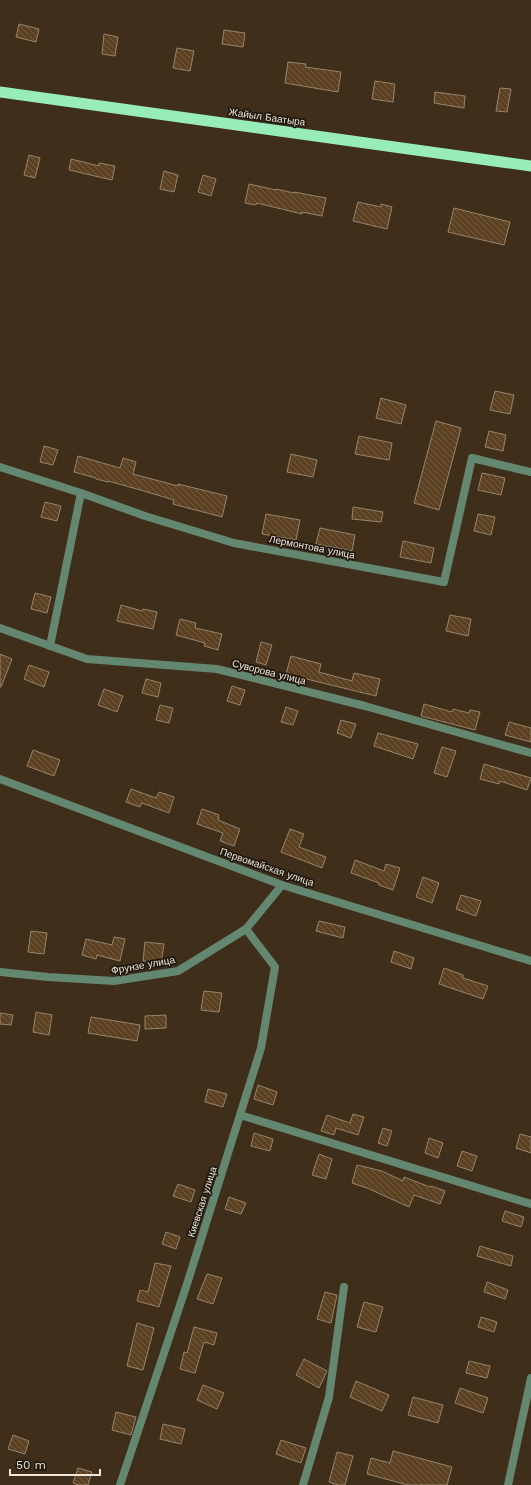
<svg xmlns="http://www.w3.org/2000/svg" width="531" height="1485" font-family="'Work Sans',sans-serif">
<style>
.building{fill:url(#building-back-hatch);stroke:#97846d}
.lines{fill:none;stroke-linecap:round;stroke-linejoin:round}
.minor{stroke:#638770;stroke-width:8}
.tertiary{stroke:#638770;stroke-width:8}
.trunk{stroke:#98ecb9;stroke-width:11}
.labels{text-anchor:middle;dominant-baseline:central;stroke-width:3.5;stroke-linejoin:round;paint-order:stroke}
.street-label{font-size:10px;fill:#f0e6d9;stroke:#1f180f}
</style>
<defs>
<pattern id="building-back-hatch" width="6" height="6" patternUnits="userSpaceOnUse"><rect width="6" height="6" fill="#5b4122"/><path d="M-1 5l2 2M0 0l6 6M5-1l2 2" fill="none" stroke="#735c42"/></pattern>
</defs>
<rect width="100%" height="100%" fill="#3f2e1a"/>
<g class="building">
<polygon points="19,24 39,29 36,42 16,37"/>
<polygon points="224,30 245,33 243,47 222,44"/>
<polygon points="104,34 118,37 115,56 102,54"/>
<polygon points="177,48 194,51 190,71 173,68"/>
<polygon points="288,62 306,64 305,67 341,72 338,92 285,83"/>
<polygon points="375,81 395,84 393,102 372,99"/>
<polygon points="500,88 511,89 507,112 496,111"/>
<polygon points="435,92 465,96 464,108 434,103"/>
<polygon points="29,155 40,158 35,178 24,175"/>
<polygon points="71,159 99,166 99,163 115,166 112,180 69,170"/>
<polygon points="164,171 178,175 174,192 160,189"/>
<polygon points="203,175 216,179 211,196 198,192"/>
<polygon points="249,184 276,190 276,189 294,193 294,192 326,198 322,216 302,212 302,214 257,203 256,205 245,203"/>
<polygon points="358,202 381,207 381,204 392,207 387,229 353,221"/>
<polygon points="454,208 510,222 504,245 448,232"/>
<polygon points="495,391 514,395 510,414 490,410"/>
<polygon points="381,398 406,405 401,424 376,418"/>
<polygon points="436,421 461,428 439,510 414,503"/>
<polygon points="489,431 506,435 503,451 485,447"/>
<polygon points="359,436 392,443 389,460 355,454"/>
<polygon points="44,446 58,450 53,465 40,462"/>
<polygon points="291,454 317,460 313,477 287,472"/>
<polygon points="78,456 120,468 123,458 136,462 133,474 178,486 178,484 227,496 222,517 173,504 174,500 144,491 108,481 108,482 96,479 96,478 74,472"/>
<polygon points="482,473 505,478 501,495 478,490"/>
<polygon points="45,502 61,506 57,521 41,517"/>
<polygon points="353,507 383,512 381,522 352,519"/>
<polygon points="266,514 300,520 296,540 262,534"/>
<polygon points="478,514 495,517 491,535 474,531"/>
<polygon points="320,528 355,535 352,551 316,544"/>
<polygon points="403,541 434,548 431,563 400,557"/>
<polygon points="35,593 51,597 47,613 31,609"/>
<polygon points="121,605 142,611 143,609 157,612 153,629 117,621"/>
<polygon points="450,615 471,619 468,636 446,631"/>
<polygon points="180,619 196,623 195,628 222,634 218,650 204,646 205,643 176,635"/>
<polygon points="261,642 272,645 266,665 256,662"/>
<polygon points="0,654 12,659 1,687 0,687"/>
<polygon points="291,656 321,664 319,672 352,681 354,673 380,679 376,696 286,674"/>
<polygon points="29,665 49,672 44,687 24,679"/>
<polygon points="146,679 161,683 158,697 142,693"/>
<polygon points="232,686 245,690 240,705 227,701"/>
<polygon points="104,689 123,696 117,712 98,705"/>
<polygon points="424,704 452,712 453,709 469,713 470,710 480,712 475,730 421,716"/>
<polygon points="160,705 173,708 169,723 156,720"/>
<polygon points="286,707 298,711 293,725 281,722"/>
<polygon points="341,720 356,724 351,738 337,733"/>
<polygon points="509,722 531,728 531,742 505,735"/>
<polygon points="378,733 418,744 413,759 374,746"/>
<polygon points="442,747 456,751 447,777 434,773"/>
<polygon points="33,750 60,760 54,776 27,766"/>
<polygon points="484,764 531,778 527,790 500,781 499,784 480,779"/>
<polygon points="131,789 156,798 159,792 174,797 169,813 142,803 140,807 126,802"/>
<polygon points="202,809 219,815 218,820 240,829 234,846 220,841 223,833 197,824"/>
<polygon points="290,829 304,834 299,847 326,857 322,868 281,852"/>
<polygon points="355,860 384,871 386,864 400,868 393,890 379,885 379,883 351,873"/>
<polygon points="423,877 439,883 432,903 416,897"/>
<polygon points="461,895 481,901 476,916 456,909"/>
<polygon points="319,921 345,927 343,938 316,931"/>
<polygon points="31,931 47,933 44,954 28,952"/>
<polygon points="114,937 125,939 120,961 97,955 96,959 82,955 86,939 112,945"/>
<polygon points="145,942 164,944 161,963 143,961"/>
<polygon points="394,951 414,958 411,969 391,962"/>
<polygon points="444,968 463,975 463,978 488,986 483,999 439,984"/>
<polygon points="204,991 222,993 219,1012 201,1010"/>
<polygon points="36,1012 52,1015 49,1035 33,1032"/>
<polygon points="0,1013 13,1015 11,1025 0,1024"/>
<polygon points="166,1015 166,1028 145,1029 145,1016"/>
<polygon points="91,1017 140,1025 137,1041 88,1033"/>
<polygon points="258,1085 277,1092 273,1105 254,1099"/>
<polygon points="208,1089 227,1094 223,1107 205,1102"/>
<polygon points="353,1114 364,1117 358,1135 336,1128 334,1135 321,1131 327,1115 350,1123"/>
<polygon points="383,1128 392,1131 387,1146 378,1143"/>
<polygon points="254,1133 273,1139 270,1151 251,1146"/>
<polygon points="520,1134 531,1137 531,1153 516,1148"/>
<polygon points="429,1138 443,1143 438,1158 425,1153"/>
<polygon points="462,1151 477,1156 472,1171 457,1166"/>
<polygon points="319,1154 332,1159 326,1179 312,1175"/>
<polygon points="357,1165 382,1171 403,1181 404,1177 430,1187 431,1186 445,1191 440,1204 414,1195 409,1207 367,1188 352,1183"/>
<polygon points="178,1184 195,1190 191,1202 173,1196"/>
<polygon points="229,1197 246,1203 241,1214 225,1209"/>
<polygon points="505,1211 524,1217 521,1227 502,1221"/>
<polygon points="166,1232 180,1237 176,1249 162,1244"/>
<polygon points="480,1246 513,1256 511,1266 477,1256"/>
<polygon points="155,1263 171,1266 159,1307 137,1301 140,1290 148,1292"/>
<polygon points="207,1274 222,1278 213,1304 197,1299"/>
<polygon points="487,1282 508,1290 505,1299 484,1292"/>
<polygon points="325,1292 337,1295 331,1323 317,1319"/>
<polygon points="364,1302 383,1307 376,1332 357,1327"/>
<polygon points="481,1317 497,1322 494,1332 478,1327"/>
<polygon points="137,1323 154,1328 143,1370 127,1366"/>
<polygon points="194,1327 217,1333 214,1345 204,1342 195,1373 180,1369 184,1352 187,1353"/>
<polygon points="304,1359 327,1371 319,1388 296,1375"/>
<polygon points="469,1361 490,1366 487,1378 466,1373"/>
<polygon points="356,1381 389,1395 382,1411 350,1397"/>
<polygon points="203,1385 224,1393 217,1409 197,1400"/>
<polygon points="460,1388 488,1398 483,1413 455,1403"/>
<polygon points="413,1397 443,1405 438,1423 408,1415"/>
<polygon points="116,1412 136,1417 131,1435 112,1430"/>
<polygon points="163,1424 185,1429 181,1444 160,1439"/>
<polygon points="13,1435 29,1441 25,1454 8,1449"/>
<polygon points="281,1440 306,1448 301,1463 276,1454"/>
<polygon points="393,1451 452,1467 447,1485 408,1485 367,1474 371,1458 390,1463"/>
<polygon points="337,1452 353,1456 345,1485 338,1485 329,1482"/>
<polygon points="78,1468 92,1472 88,1485 79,1485 73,1483"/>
</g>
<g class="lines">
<g class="minor">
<polyline points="0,467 81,493 145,516 234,543 444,582 472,458 531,472"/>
<polyline points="0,628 87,659 217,669 365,706 531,753"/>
<polyline points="50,646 81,493"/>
<polyline points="0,779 282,885 531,961"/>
<polyline points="0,972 48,977 114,981 178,971 246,929 282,885"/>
<polyline points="240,1115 531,1204"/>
<polyline points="120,1485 187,1284 261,1048 275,967 246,929"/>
<polyline points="303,1485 329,1397 344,1287"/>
</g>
<polyline class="tertiary" points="508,1485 531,1378"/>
<polyline class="trunk" points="0,92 531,166"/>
</g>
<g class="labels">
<g class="street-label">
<text transform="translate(267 117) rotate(8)">Жайыл Баатыра</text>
<text transform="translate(312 547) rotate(11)">Лермонтова улица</text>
<text transform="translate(269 672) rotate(14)">Суворова улица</text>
<text transform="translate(267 867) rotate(19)">Первомайская улица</text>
<text transform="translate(143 965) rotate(-10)">Фрунзе улица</text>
<text transform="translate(202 1202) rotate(-72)">Киевская улица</text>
</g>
</g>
<path d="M10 1469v6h90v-6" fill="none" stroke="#f0e6d9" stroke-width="2"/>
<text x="16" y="1469" font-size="12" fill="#f0e6d9" stroke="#1f180f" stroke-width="3" paint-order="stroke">50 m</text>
</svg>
